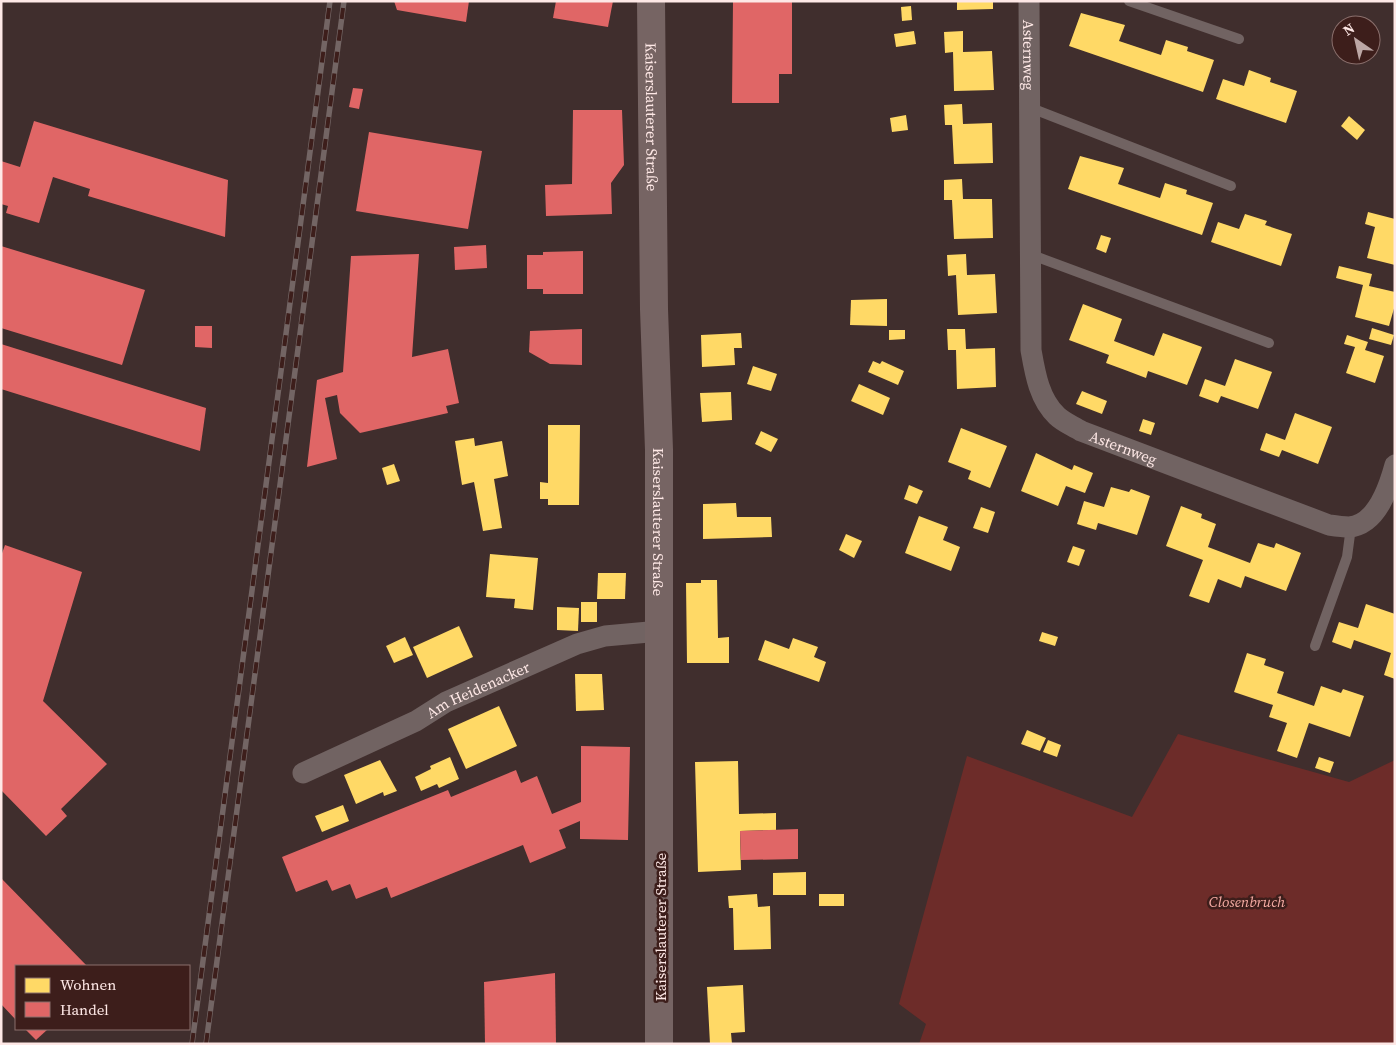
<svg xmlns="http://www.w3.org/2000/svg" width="1396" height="1045" font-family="'Source Serif 4',serif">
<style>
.green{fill:#6d2c29}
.homes{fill:#ffd966}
.shops{fill:#e06666}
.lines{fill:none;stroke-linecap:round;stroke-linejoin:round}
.lane{stroke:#716362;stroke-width:10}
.street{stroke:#716362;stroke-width:21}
.secondary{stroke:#766463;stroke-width:28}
.rail-casing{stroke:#736564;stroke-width:5.5}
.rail{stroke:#3d1e1b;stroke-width:4;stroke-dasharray:11;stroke-linecap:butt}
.labels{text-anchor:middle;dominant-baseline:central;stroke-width:5;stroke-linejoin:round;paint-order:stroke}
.street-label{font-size:15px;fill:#fee8e6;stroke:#3d1e1b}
.park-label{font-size:15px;font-style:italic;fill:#f5aba3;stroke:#3d1e1b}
</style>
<rect width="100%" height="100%" fill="#402e2d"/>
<polygon class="green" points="1178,734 1349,782 1395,760 1395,1044 919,1044 926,1024 899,1004 967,756 1132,817"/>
<g class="homes">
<polygon points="957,1 993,1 993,9 957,10"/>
<polygon points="911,6 912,20 902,21 901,7"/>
<polygon points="1081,13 1125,25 1119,41 1161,55 1166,40 1188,47 1187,51 1214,60 1203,92 1069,46"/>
<polygon points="914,31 916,44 896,47 894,34"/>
<polygon points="963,31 963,52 992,51 994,90 954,91 953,52 945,53 944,32"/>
<polygon points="1249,70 1271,78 1270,82 1297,91 1286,123 1216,99 1223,79 1244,86"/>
<polygon points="962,104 963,124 992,123 993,163 954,164 952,125 945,125 944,105"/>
<polygon points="906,115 908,130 892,132 890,118"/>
<polygon points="1349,116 1365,130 1357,140 1341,126"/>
<polygon points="1080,156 1124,168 1118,184 1160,198 1165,183 1187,190 1186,194 1213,203 1202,235 1068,189"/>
<polygon points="962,179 963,199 992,199 993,238 954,239 952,200 944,200 944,180"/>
<polygon points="1368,212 1395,219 1395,265 1367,258 1375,227 1365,224"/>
<polygon points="1245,214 1267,221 1265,225 1292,234 1281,266 1211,242 1218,222 1239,229"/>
<polygon points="1101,235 1111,238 1106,253 1096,249"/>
<polygon points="966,254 967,275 995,274 997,313 958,315 956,275 948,276 947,255"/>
<polygon points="1339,266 1372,274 1369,286 1395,292 1395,305 1389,326 1355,317 1363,285 1336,278"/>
<polygon points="887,299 887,326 850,325 851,300"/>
<polygon points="1083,304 1122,319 1114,341 1154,356 1163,333 1202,347 1187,385 1148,371 1146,378 1125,370 1106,363 1109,355 1069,340"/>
<polygon points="1372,328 1394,335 1391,345 1369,339"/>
<polygon points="947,329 965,329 966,349 995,348 996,387 957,389 956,350 948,350"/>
<polygon points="889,330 905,330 905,339 889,340"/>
<polygon points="741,333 742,348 734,348 735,365 702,367 701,335"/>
<polygon points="1347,335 1368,342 1365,350 1384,356 1375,383 1346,373 1355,347 1344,344"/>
<polygon points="1235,359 1272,372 1258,409 1221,396 1218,403 1199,396 1205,379 1225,386"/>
<polygon points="873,361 880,364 882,361 904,371 898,385 868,372"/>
<polygon points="753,366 777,374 771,391 747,384"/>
<polygon points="859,384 890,398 883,415 851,401"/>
<polygon points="1082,391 1107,401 1102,414 1076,404"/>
<polygon points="731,392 732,420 702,422 700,393"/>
<polygon points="1295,413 1332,427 1318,464 1282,450 1279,457 1260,450 1266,433 1285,440"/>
<polygon points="1143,419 1155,423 1151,435 1139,431"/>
<polygon points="548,425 580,425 579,505 548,505 548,499 540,499 540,482 548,483"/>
<polygon points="961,428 1007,446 990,488 968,479 971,471 948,462"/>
<polygon points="761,431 778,439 771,452 755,444"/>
<polygon points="474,438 475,446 502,441 508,476 494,479 502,528 483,531 474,482 462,485 455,441"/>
<polygon points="1036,453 1072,470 1074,465 1093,473 1085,493 1066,486 1058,506 1021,491"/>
<polygon points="394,464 400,481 387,485 382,468"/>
<polygon points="909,485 923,491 917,504 904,499"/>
<polygon points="1111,487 1129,492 1131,489 1150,496 1137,535 1098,523 1096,530 1077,524 1084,501 1104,507"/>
<polygon points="736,503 737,517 771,517 772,537 703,539 703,504"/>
<polygon points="1181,506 1202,514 1201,518 1216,524 1208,547 1250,563 1258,543 1274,548 1276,543 1301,553 1286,591 1245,576 1241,588 1218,579 1209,603 1189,596 1203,560 1166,546"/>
<polygon points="981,507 995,512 988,533 973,528"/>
<polygon points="919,516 948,527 943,540 960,547 951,571 905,553"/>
<polygon points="846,534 862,541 854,558 839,550"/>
<polygon points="1073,546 1085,550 1079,566 1067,562"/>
<polygon points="490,554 538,558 533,610 514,608 515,599 486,597"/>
<polygon points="598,573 626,573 625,599 597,599"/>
<polygon points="701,580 717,580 718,638 729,637 729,663 687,663 686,583 701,583"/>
<rect x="581" y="602" width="16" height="20"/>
<polygon points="1366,604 1395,614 1395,679 1384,675 1391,653 1354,640 1351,649 1332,642 1339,622 1358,628"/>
<polygon points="557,607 579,608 578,631 557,630"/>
<polygon points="459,626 473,657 427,678 413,647"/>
<polygon points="1042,632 1058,637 1055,646 1039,641"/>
<polygon points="405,637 413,655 394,663 386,646"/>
<polygon points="793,638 818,647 814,657 826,662 819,682 758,660 765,640 789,649"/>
<polygon points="1247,653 1266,659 1264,665 1284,672 1277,693 1314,706 1321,686 1341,693 1343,689 1364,696 1350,737 1309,723 1297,758 1277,751 1287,723 1269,717 1273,705 1234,692"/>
<polygon points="575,674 602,674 604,710 576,711"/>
<polygon points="499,706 517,746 466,769 448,729"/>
<polygon points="1027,730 1046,738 1040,751 1021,744"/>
<polygon points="1048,740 1061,745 1057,757 1043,752"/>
<polygon points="450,757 459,779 439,788 437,784 421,791 415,777 431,769 430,766"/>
<polygon points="1319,757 1334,762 1330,773 1315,768"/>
<polygon points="380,760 397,791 384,796 383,792 356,804 344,775"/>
<polygon points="738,761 739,814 776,813 776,830 740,831 741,870 698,872 695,762"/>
<polygon points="343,805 349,821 322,832 315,816"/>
<polygon points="806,872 806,895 773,895 773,873"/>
<polygon points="757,894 758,907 770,906 771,949 734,950 733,908 729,908 728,896"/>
<rect x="819" y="894" width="25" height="12"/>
<polygon points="743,985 745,1032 731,1033 732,1044 710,1044 707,987"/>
</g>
<g class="shops">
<polygon points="394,1 469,1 466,22 397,10"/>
<polygon points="556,1 613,1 608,27 553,18"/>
<polygon points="733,1 792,1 792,74 779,74 779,103 732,103"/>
<polygon points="353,88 363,89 359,109 349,107"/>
<polygon points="573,110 622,110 624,165 611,183 612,214 546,216 545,185 572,184"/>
<polygon points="34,121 228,180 225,237 88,196 90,189 53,177 39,223 6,213 8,206 1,204 1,161 20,167"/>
<polygon points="369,132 482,151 468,229 356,211"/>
<polygon points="486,245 487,268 455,270 454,247"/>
<polygon points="1,246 145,290 122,365 1,328"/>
<polygon points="583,251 583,294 543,294 543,289 527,289 527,255 543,255 543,252"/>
<polygon points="419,254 412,357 448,349 459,403 446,406 448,413 360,433 340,413 337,395 325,398 337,459 307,467 317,380 343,372 351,256"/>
<polygon points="195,326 212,326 212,348 195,347"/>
<polygon points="582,329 582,365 550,364 529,352 530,331"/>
<polygon points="1,344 206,408 200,451 1,389"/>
<polygon points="5,545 82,572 43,701 107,764 61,809 67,816 46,836 1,790 1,556"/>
<polygon points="581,746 630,747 628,840 580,839 580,821 559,830 566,848 530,863 523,845 391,898 387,887 356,899 350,884 332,891 327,880 296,892 282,857 448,790 451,797 516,770 521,783 537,776 552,814 581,802"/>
<polygon points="798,829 798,859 741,860 740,831"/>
<polygon points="1,878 87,966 16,966 16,1020 1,1004"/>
<polygon points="555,973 556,1044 485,1044 484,982"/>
<polygon points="25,1029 48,1029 36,1040"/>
</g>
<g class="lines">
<g class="lane">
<polyline points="1129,1 1239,39"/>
<polyline points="1031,108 1231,186"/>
<polyline points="1032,255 1269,343"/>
<polyline points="1315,646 1347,557 1351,527"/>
</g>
<g class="street">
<path id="s1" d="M1029,1l2,349c4,23 8,49 26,66 6,6 16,10 24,15l248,94c7,1 14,2 20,2 28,-2 40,-40 46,-62"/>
<path id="s2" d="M303,773l113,-52 30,-19 131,-58 28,-8 55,-5"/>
</g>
<path class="secondary" id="s3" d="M651,1l3,308 5,141v594"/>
<defs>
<g id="rail">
<polyline points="192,1044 330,1"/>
<polyline points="206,1044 344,1"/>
</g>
</defs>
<use href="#rail" class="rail-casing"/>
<use href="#rail" class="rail"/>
</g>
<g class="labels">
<g class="street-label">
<text stroke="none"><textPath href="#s1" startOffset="54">Asternweg</textPath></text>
<text stroke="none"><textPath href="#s3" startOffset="116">Kaiserslauterer Straße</textPath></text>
<text stroke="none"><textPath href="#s1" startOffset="495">Asternweg</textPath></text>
<text stroke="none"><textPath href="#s3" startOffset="521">Kaiserslauterer Straße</textPath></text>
<text stroke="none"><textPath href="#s2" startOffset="194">Am Heidenacker</textPath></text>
<text transform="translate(660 927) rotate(-90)">Kaiserslauterer Straße</text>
</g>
<g class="park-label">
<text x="1247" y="901">Closenbruch</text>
</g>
</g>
<rect width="1396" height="1045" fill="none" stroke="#fee8e6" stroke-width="5"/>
<rect x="15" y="965" width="175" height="65" fill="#3d1e1b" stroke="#8a6f6c"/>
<rect x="25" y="978" width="25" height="15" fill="#ffd966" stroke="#8a6f6c"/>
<text x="60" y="990" font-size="15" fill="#fee8e6">Wohnen</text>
<rect x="25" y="1002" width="25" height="15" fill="#e06666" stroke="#8a6f6c"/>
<text x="60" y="1015" font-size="15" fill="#fee8e6">Handel</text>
<g transform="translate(1356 40) rotate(326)"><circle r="24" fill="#3d1e1b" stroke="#8a6f6c"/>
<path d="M0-4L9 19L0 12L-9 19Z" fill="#bca7a5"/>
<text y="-8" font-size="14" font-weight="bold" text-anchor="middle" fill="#fee8e6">N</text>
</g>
</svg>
